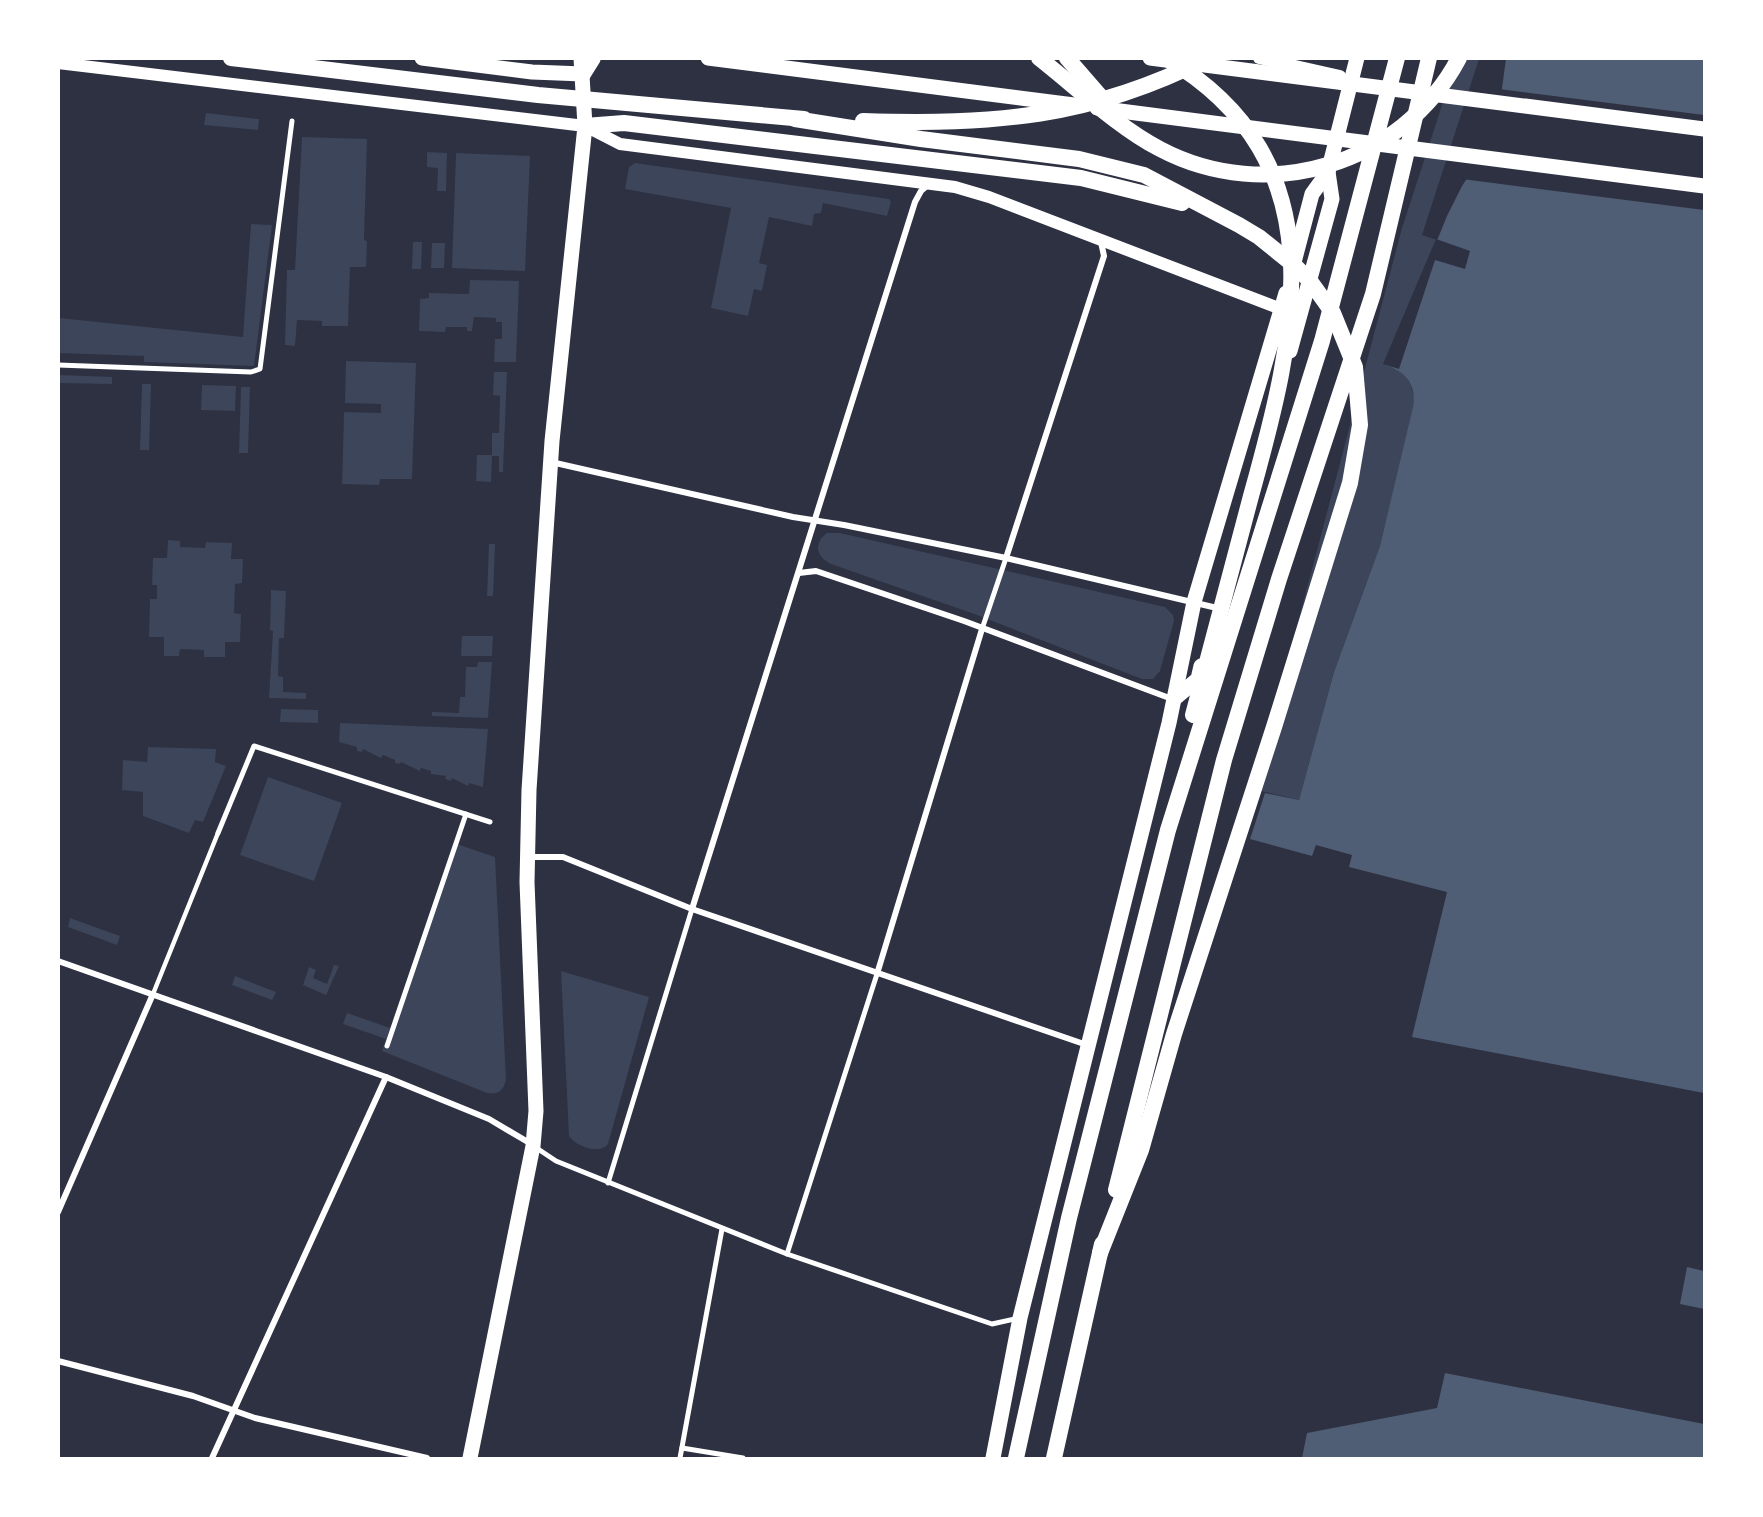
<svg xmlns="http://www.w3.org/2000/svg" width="1763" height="1517" font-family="Poppins,sans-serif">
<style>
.green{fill:#3c4559}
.water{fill:#4f5d75}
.pier{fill:#2d3142}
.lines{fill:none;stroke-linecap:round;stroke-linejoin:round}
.service{stroke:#fff;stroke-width:4.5}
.pedestrian{stroke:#fff;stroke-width:5}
.minor{stroke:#fff;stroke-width:6}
.secondary{stroke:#fff;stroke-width:12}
.primary{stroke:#fff;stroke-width:15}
.trunk{stroke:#fff;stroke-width:15}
.motorway{stroke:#fff;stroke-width:16}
</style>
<rect width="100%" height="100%" fill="#2d3142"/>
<g class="green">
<polygon points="1457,59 1479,59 1422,235 1470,251 1404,373 1411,385 1415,400 1397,478 1380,546 1334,672 1299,800 1254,789 1402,228"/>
<polygon points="206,113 259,119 258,130 204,125"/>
<polygon points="302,137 367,139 364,240 367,241 366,267 350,267 348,326 322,326 322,321 297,320 295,346 285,345 287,270 295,270"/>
<polygon points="427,152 447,153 446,191 437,191 438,168 427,167"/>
<polygon points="456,153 530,156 525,271 452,268"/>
<polygon points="635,163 889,199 891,202 887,216 823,203 821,213 814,214 812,226 769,217 759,263 767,265 762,291 754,289 748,316 711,308 731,208 625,189 629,167"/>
<polygon points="251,224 272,225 254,366 144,362 144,356 59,353 59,318 243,337"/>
<polygon points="413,242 422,242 421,269 412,269"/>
<polygon points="432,243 445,243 444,268 431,268"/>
<polygon points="470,280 519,281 516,362 494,362 495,339 502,339 502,322 496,322 496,318 474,317 472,331 467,331 467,327 446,327 445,332 419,331 420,299 429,298 429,293 469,294"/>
<polygon points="346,361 416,363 412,479 380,479 379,485 342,484 344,412 381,413 381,404 345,403"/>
<polygon points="494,372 507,372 503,472 499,472 499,456 492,456 491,482 476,481 477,455 492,455 492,433 499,433 500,396 493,395"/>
<polygon points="59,375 112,377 112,384 59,383"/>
<polygon points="142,384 151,384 149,450 140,450"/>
<polygon points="202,385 236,386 235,411 201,410"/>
<polygon points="241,387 250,387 248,453 239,453"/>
<path d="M827,533h13l325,74 8,8 1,6 -14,50 -7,8h-11l-165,-64 -146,-51c-15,-7 -18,-21 -4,-31z"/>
<polygon points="168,540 180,541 180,547 205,548 206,542 232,543 231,559 243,559 242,583 235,584 234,613 241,614 240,642 225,642 225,657 204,657 204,650 180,649 179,656 164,656 164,637 149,637 150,599 157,599 157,585 152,585 153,558 167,558"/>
<polygon points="489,544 495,544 493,596 487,596"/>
<polygon points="271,590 286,591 284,638 279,638 278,676 283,677 283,692 306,693 306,699 269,698 273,631 270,630"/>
<polygon points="462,636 493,636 492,656 461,656"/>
<polygon points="478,662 492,662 488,718 432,716 432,712 459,713 460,697 465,697 466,667 477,667"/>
<polygon points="281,709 318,710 318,723 280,722"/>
<polygon points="340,723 488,729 483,787 469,783 468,786 452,778 451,781 445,779 446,776 431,774 431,771 421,768 420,771 401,762 400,764 395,763 395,760 383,755 381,758 363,749 362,752 357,751 357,747 339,742"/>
<polygon points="148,747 216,749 215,762 226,766 203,822 195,820 189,833 143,816 143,792 122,790 123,760 147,762"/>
<polygon points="268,777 342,803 314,881 240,855"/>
<path d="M454,843l41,14 11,223c-3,11 -8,15 -19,13l-105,-42 4,-12 -43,-15 4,-11 43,15z"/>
<polygon points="70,918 120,936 117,945 68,927"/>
<polygon points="334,965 339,966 326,995 303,985 309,967 316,970 313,978 327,984"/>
<path d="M561,971l88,26 -41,147c-9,11 -31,3 -39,-8z"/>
<polygon points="235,976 276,992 272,1000 232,985"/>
</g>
<g class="water">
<path d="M1506,59h198v1034l-292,-56 35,-145 -98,-25 3,-12 -36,-10 -4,11 -62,-17 15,-46 34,7 35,-128 46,-126 33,-139c4,-22 -7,-35 -27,-42l61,-149 15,-30 23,-35 16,-56z"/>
<polygon points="1687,1267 1704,1271 1704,1309 1680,1304"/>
<polygon points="1445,1373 1704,1424 1704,1458 1302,1458 1307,1433 1437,1408"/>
</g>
<g class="pier">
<polygon points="1499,89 1704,115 1704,210 1462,179 1483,150"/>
<polygon points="1436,239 1470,251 1465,269 1435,260 1399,369 1383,364"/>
</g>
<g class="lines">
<polyline class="service" points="153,994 218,833"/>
<g class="pedestrian">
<polyline points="58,365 251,372 260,369 292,121"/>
<polyline points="982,629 1006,558"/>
<polyline points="218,833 254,746 490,822"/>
<polyline points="387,1046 466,814"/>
<polyline points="535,1147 556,1161 787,1254 992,1324 1019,1318"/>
<polyline points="608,1183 692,909"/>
<polyline points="787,1254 877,974"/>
<polyline points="682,1448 743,1458"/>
<polyline points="680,1458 722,1229"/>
</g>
<g class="minor">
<polyline points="551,462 793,517 844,525 1006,558 1217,608"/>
<polyline points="1006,558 1104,256 1101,242"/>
<polyline points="799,573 816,571 964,621 1172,699"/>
<polyline points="528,857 563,857 692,909 1087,1045"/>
<polyline points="692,909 915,202 921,191 929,184"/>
<polyline points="58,961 386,1077 489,1119 533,1145"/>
<polyline points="877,974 982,629"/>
<polyline points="58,1212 153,994"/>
<polyline points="58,1361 193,1396 255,1418 427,1458"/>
<polyline points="212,1458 386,1077"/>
</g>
<g class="secondary">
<polyline points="1259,58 1340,76"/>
<polyline points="58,63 585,126 620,144 955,187 989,197 1289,312"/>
</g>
<g class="primary">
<polyline points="1293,266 1312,194 1328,172 1357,58"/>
<polyline points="1290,351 1332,199 1328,172"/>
<polyline points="1174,699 1198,679 1201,666"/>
<polyline points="470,1458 533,1146 536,1111 527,882 529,790 552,441 585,126 581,58"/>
<polyline points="993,1458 1020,1318 1169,723 1194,602 1286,293"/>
</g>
<g class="trunk">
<polyline points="422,58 532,72 583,74"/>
<polyline points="708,58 1074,105"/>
<polyline points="1150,58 1704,129"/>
<polyline points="1097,108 1704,186"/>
</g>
<g class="motorway">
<polyline points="231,58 538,95 804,119"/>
<path d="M1039,58c37,29 80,70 121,91 106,56 242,17 299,-91"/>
<polyline points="1067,58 1100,96"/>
<path d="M1166,58c174,103 130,276 85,438 -20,73 -39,146 -58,219"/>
<polyline points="583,74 593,58"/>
<polyline points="795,119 921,139 1079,159 1144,175 1239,225 1259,237 1295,266 1310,281 1333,313 1355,367 1360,425 1350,483 1274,727 1174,1034 1141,1150 1100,1253"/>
<path d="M863,121c130,4 227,-3 345,-63"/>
<polyline points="585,126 624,123 1081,178 1182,203"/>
<polyline points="1116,1190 1224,760 1279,579 1373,294 1429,58"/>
<polyline points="1016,1458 1069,1218 1168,830 1322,341 1397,58"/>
<polyline points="1054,1458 1102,1244"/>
</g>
</g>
<rect width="1763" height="1517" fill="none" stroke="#ffffff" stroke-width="120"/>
</svg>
